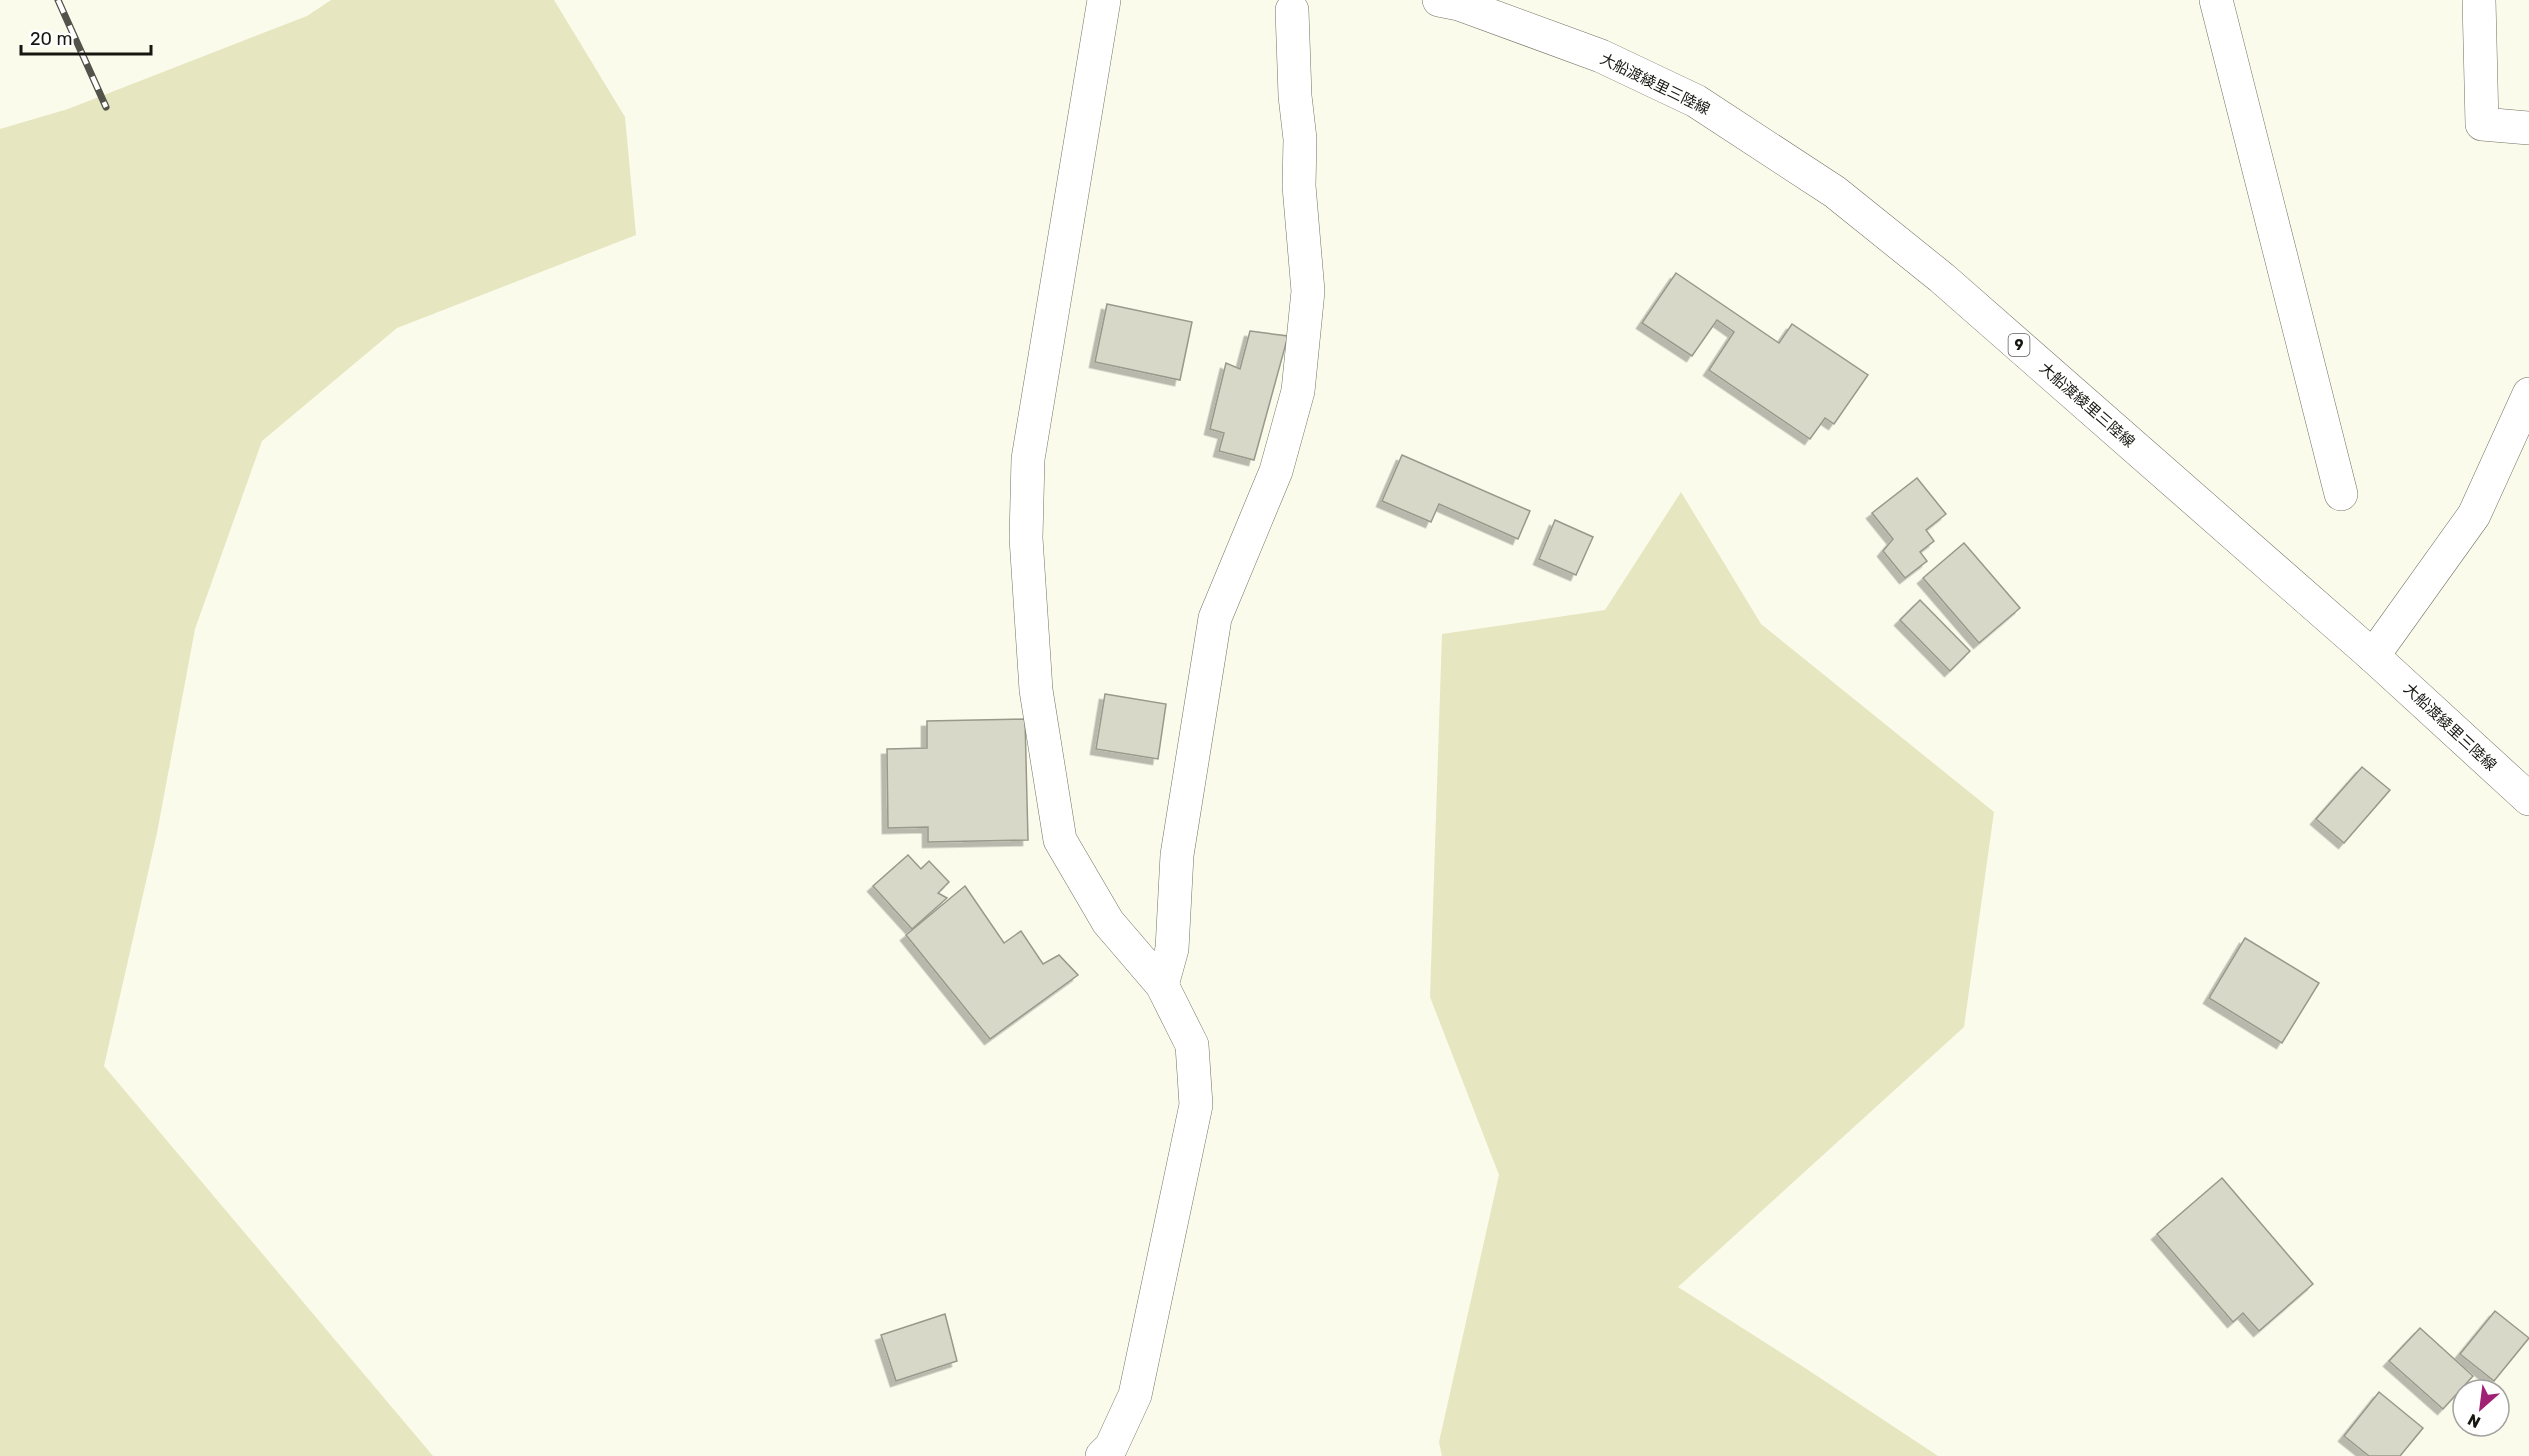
<svg xmlns="http://www.w3.org/2000/svg" width="2529" height="1456" font-family="Rubik,'Noto Sans JP',sans-serif">
<style>
.green{fill:#e6e6c1}
.building{fill:#d8d8c9;stroke:#99998b;stroke-width:1.5;filter:url(#shadow)}
.lines{fill:none;stroke-linecap:round;stroke-linejoin:round}
.minor-casing{stroke:#727265;stroke-width:34}
.major-casing{stroke:#727265;stroke-width:34}
.minor{stroke:#fff;stroke-width:33}
.major{stroke:#fff;stroke-width:33}
.rail-casing{stroke:#53534b;stroke-width:7}
.rail{stroke:#fff;stroke-width:4.5;stroke-dasharray:14;stroke-linecap:butt}
.labels{text-anchor:middle;dominant-baseline:central;stroke-width:4.5;stroke-linejoin:round;paint-order:stroke}
.shield{fill:#fff;stroke:#5d5d58;stroke-width:1.5}
.shield-label{font-size:14px;font-weight:bold;fill:#171711}
.street-label{font-size:15px;fill:#171711;stroke:#fff}
</style>
<defs>
<filter id="shadow"><feDropShadow dx="-5.5" dy="5.5" stdDeviation="0" flood-color="#0004"/></filter>
</defs>
<rect width="100%" height="100%" fill="#fbfbec"/>
<g class="green">
<polygon points="331,0 554,0 625,117 636,235 397,328 262,441 195,629 157,833 104,1066 433,1456 0,1456 0,129 68,109 307,16"/>
<polygon points="1681,492 1761,624 1994,812 1964,1027 1678,1287 1799,1364 1938,1456 1442,1456 1439,1442 1499,1175 1430,997 1442,634 1605,610"/>
</g>
<g class="building">
<polygon points="1676,273 1779,343 1792,324 1868,375 1834,424 1825,418 1810,439 1709,370 1734,332 1717,320 1692,356 1642,323"/>
<polygon points="1107,304 1192,322 1180,380 1095,362"/>
<polygon points="1250,331 1288,336 1254,460 1219,451 1224,433 1210,429 1226,363 1240,369"/>
<polygon points="1402,455 1530,511 1518,539 1439,504 1431,522 1382,501"/>
<polygon points="1917,478 1946,514 1926,530 1934,541 1920,552 1927,561 1905,578 1883,551 1893,539 1872,513"/>
<polygon points="1555,520 1593,537 1576,575 1539,559"/>
<polygon points="1964,543 2020,608 1979,643 1923,578"/>
<polygon points="1920,600 1970,651 1950,671 1900,620"/>
<polygon points="1105,694 1166,704 1158,759 1096,749"/>
<polygon points="1025,719 1028,840 928,842 928,827 888,828 887,749 927,748 927,721"/>
<polygon points="2362,767 2390,790 2344,843 2316,819"/>
<polygon points="908,855 921,869 929,861 949,882 938,893 947,898 912,929 873,886"/>
<polygon points="965,886 1004,943 1021,931 1043,964 1059,955 1078,975 990,1039 906,935"/>
<polygon points="2245,938 2319,983 2282,1043 2209,998"/>
<polygon points="2222,1178 2313,1284 2259,1331 2243,1313 2233,1322 2157,1234"/>
<polygon points="2495,1311 2529,1338 2494,1381 2460,1354"/>
<polygon points="945,1314 957,1361 896,1381 881,1335"/>
<polygon points="2420,1328 2473,1376 2443,1409 2389,1361"/>
<polygon points="2379,1392 2423,1428 2400,1456 2369,1456 2344,1436"/>
</g>
<g class="lines">
<defs>
<g id="minor">
<polyline points="2216,0 2341,494"/>
<polyline points="2479,0 2482,124 2529,128"/>
<polyline points="2373,656 2474,515 2529,394"/>
<polyline points="1162,985 1172,949 1177,855 1215,618 1276,471 1298,391 1308,291 1299,186 1300,139 1295,96 1292,10"/>
<polyline points="1102,1456 1111,1447 1135,1395 1196,1105 1192,1045 1162,985 1108,922 1060,840 1036,690 1026,538 1028,459 1104,0"/>
</g>
<polyline id="major" points="1439,0 1459,4 1601,56 1696,101 1835,192 1942,278 2373,656 2529,799"/>
</defs>
<use href="#minor" class="minor-casing"/>
<use href="#major" class="major-casing"/>
<use href="#minor" class="minor"/>
<use href="#major" class="major"/>
<defs>
<polyline id="rail" points="58,0 106,107"/>
</defs>
<use href="#rail" class="rail-casing"/>
<use href="#rail" class="rail"/>
</g>
<g class="labels">
<rect class="shield" x="2008.5" y="334" width="21" height="22" rx="4.5"/>
<g class="shield-label">
<text x="2019" y="345">9</text>
</g>
<g class="street-label">
<text transform="translate(1655 84) rotate(26)">大船渡綾里三陸線</text>
<text transform="translate(2087 405) rotate(41)">大船渡綾里三陸線</text>
<text transform="translate(2450 727) rotate(43)">大船渡綾里三陸線</text>
</g>
</g>
<g transform="translate(2481 1408) rotate(208)"><circle r="28" fill="#ffffff" stroke="#a2a2a0" stroke-width="1.5"/>
<path d="M0-4.5L10 22L0 15L-10 22Z" fill="#a02073"/>
<text y="-9" font-size="16" font-weight="bold" text-anchor="middle" fill="#171711">N</text>
</g>
<path d="M21 45v9h130v-9" fill="none" stroke="#171711" stroke-width="3"/>
<text x="30" y="45" font-size="18" fill="#171711" stroke="#ffffff" stroke-width="4.5" paint-order="stroke">20 m</text>
</svg>
